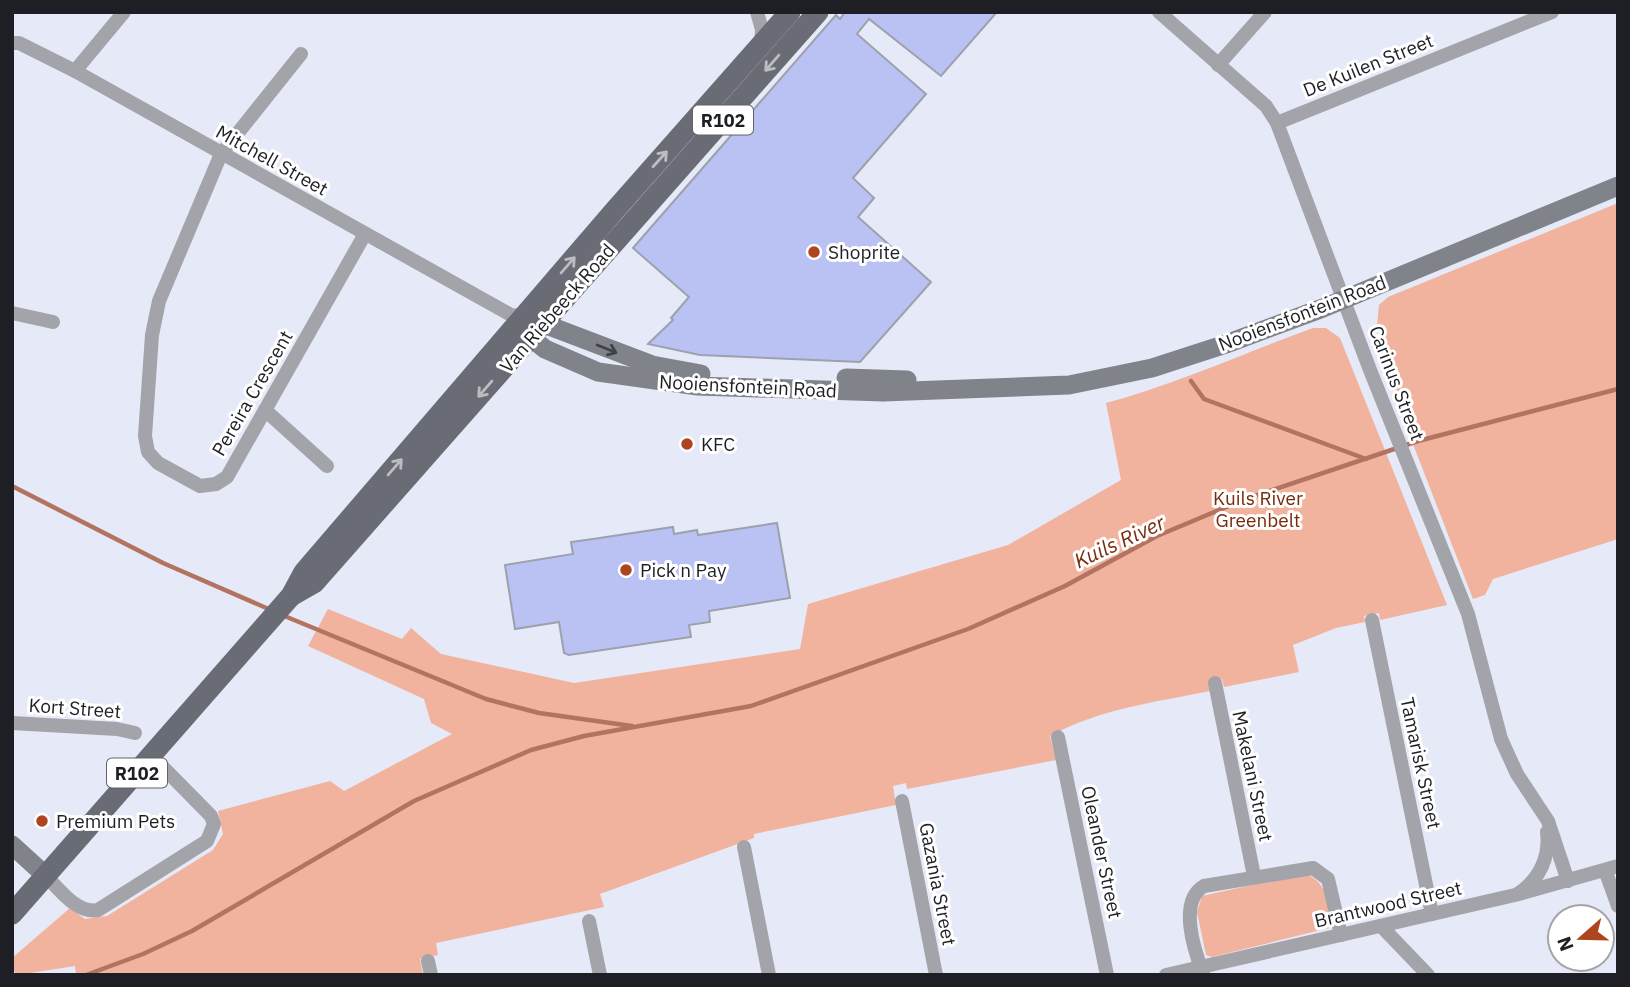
<svg xmlns="http://www.w3.org/2000/svg" width="1630" height="987" font-family="'IBM Plex Sans',sans-serif">
<style>
.green{fill:#f1b39e}
.lines{fill:none;stroke-linecap:round;stroke-linejoin:round}
.stream{stroke:#b27461;stroke-width:4.5}
.building{fill:#b9c2f3;stroke:#9da0ad;stroke-width:2}
.street{stroke:#a3a4aa;stroke-width:14}
.secondary{stroke:#81838b;stroke-width:19}
.primary{stroke:#696b75;stroke-width:21}
.oneway{stroke:#bcbcc1}
.oneway2{stroke:#414248}
.poi-dot{fill:#ad4620;stroke:#fff;stroke-width:2.5}
.labels{text-anchor:middle;dominant-baseline:central;stroke-width:6;stroke-linejoin:round;paint-order:stroke}
.shield{fill:#fff;stroke:#626266;stroke-width:2}
.shield-label{font-size:18px;font-weight:bold;fill:#1e1f24}
.street-label{font-size:19px;fill:#1e1f24;stroke:#fff}
.poi-label{font-size:19px;fill:#1e1f24;stroke:#fff;text-anchor:start}
.park-label{font-size:19px;fill:#782a0b;stroke:#fff}
.water-label{font-size:21px;font-style:italic;fill:#7b2c0e;stroke:#fff}
</style>
<rect width="100%" height="100%" fill="#e6e9f7"/>
<g class="green">
<polygon points="1618,203 1618,539 1493,579 1485,595 1473,599 1399,408 1377,325 1379,305 1388,297"/>
<path d="M1313,328h13l14,10 107,267 -67,15 -1,-7 -15,3 1,6 -29,6 -43,17 6,27 -75,15 -2,-8 -14,4 2,8c-54,11 -111,18 -160,45l6,24 -149,29 -1,-6 -13,3 3,19 -142,29v4l-154,56 4,13 -168,36 2,12 -18,4 3,16h-347l-1,-9 -58,9 -5,-7v-10l58,-50 15,11 22,-3 106,-66 10,-16 -5,-23 112,-30 14,10 108,-57 -21,-11 -7,-24 -116,-53 20,-37 74,30 9,-11 30,26 133,29 226,-34 8,-45 200,-59 113,-65 -15,-77c71,-19 138,-50 207,-75z"/>
<path d="M1302,874c22,1 32,35 27,54l-117,29 -6,-2 -9,-43 5,-16z"/>
</g>
<g class="lines">
<g class="stream">
<polyline points="1191,381 1204,399 1366,459"/>
<polyline points="12,486 163,563 271,610"/>
<polyline points="282,615 486,699 539,713 632,726"/>
<polyline points="86,975 143,954 192,931 414,801 531,750 584,736 751,706 968,629 1065,586 1157,536 1243,500 1418,441 1618,389"/>
</g>
</g>
<g class="building">
<polygon points="845,12 997,12 941,76 869,19 857,34 926,94 853,178 874,198 858,217 931,282 860,362 700,355 648,344 673,320 671,318 689,297 633,248 836,15 840,19"/>
<polygon points="777,523 790,598 709,611 710,622 689,625 691,637 569,655 564,653 559,622 515,629 505,565 573,554 571,542 593,539 673,527 674,534 697,530 698,535"/>
</g>
<g class="lines">
<g class="street">
<polyline points="757,12 762,30 761,45"/>
<polyline points="1159,12 1266,106 1277,123 1370,370 1468,614 1501,739 1517,774 1548,821 1568,881"/>
<polyline points="12,43 19,43 75,71 511,315 523,316"/>
<polyline points="301,54 221,154 159,301 152,335 145,436 148,452 158,463 200,486 216,484 227,477 365,234"/>
<polyline points="1218,65 1265,12"/>
<polyline points="75,71 124,12"/>
<polyline points="1277,123 1552,12"/>
<polyline points="12,313 53,322"/>
<polyline points="265,410 327,466"/>
<polyline points="1372,620 1432,914"/>
<polyline points="1215,683 1254,876"/>
<polyline points="12,723 117,729 135,733"/>
<polyline points="1058,737 1107,975"/>
<polyline points="902,801 936,975"/>
<polyline points="744,847 769,975"/>
<polyline points="1605,870 1618,906"/>
<path d="M46,876c14,14 31,38 52,34l109,-69 7,-17 -3,-8 -59,-60"/>
<path d="M1519,893c21,-14 31,-37 28,-61"/>
<polyline points="589,921 600,975"/>
<polyline points="1381,926 1428,975"/>
<polyline points="428,961 431,975"/>
<path d="M1203,973c-9,-23 -25,-72 1,-87l109,-18 15,11 13,56"/>
<polyline points="1166,975 1515,895 1618,866"/>
</g>
<g class="secondary">
<polyline points="531,319 652,365 701,374"/>
<polyline points="519,328 545,349 598,372 698,386 883,392 1069,385 1152,368 1226,344 1323,308 1618,186"/>
<polyline points="846,378 907,380"/>
<polyline points="12,845 46,876"/>
</g>
<g class="primary">
<polyline points="293,595 314,583 818,12"/>
<polyline points="12,914 291,596 304,572 615,210 790,12"/>
</g>
</g>
<defs><path id="oneway-shaft" d="M-6 0H5M1.5-3L5.5 0L1.5 3" fill="none" stroke-width="1.6" stroke-linecap="round" stroke-linejoin="round" transform="scale(1.75)"/></defs>
<g class="oneway">
<use href="#oneway-shaft" transform="translate(772 63) rotate(131)"/>
<use href="#oneway-shaft" transform="translate(660 159) rotate(-48)"/>
<use href="#oneway-shaft" transform="translate(568 265) rotate(-49)"/>
<use href="#oneway-shaft" transform="translate(485 389) rotate(131)"/>
<use href="#oneway-shaft" transform="translate(395 467) rotate(-49)"/>
</g>
<use class="oneway2" href="#oneway-shaft" transform="translate(607 349) rotate(22)"/>
<g class="poi-dot">
<circle cx="814" cy="252" r="7"/>
<circle cx="687" cy="444" r="7"/>
<circle cx="626" cy="570" r="7"/>
<circle cx="42" cy="821" r="7"/>
</g>
<g class="labels">
<g class="shield">
<rect x="693" y="105.5" width="60" height="29" rx="5"/>
<rect x="107" y="758.5" width="60" height="29" rx="5"/>
</g>
<g class="shield-label">
<text x="723" y="120">R102</text>
<text x="137" y="773">R102</text>
</g>
<g class="street-label">
<text transform="translate(1368 65) rotate(-22)">De Kuilen Street</text>
<text transform="translate(272 160) rotate(29)">Mitchell Street</text>
<text transform="translate(557 308) rotate(-49)">Van Riebeeck Road</text>
<text transform="translate(1302 313) rotate(-21)">Nooiensfontein Road</text>
<text transform="translate(1397 383) rotate(69)">Carinus Street</text>
<text transform="translate(748 386) rotate(3)">Nooiensfontein Road</text>
<text transform="translate(252 393) rotate(-60)">Pereira Crescent</text>
<text transform="translate(75 708) rotate(4)">Kort Street</text>
<text transform="translate(1421 763) rotate(78)">Tamarisk Street</text>
<text transform="translate(1253 776) rotate(78)">Makelani Street</text>
<text transform="translate(1102 852) rotate(78)">Oleander Street</text>
<text transform="translate(938 884) rotate(79)">Gazania Street</text>
<text transform="translate(1388 904) rotate(-13)">Brantwood Street</text>
</g>
<g class="poi-label">
<text x="828" y="252">Shoprite</text>
<text x="701" y="444">KFC</text>
<text x="640" y="570">Pick n Pay</text>
<text x="56" y="821">Premium Pets</text>
</g>
<g class="park-label">
<text x="1258" y="498">Kuils River<tspan x="1258" dy="22">Greenbelt</tspan></text>
</g>
<g class="water-label">
<text transform="translate(1119 541) rotate(-25)">Kuils River</text>
</g>
</g>
<rect width="1630" height="987" fill="none" stroke="#1e1f24" stroke-width="28"/>
<g transform="translate(1581 938) rotate(250)"><circle r="33" fill="#ffffff" stroke="#a5a5a7" stroke-width="2"/>
<path d="M0-5L12 26L0 18L-12 26Z" fill="#ad4620"/>
<text y="-10" font-size="19" font-weight="bold" text-anchor="middle" fill="#1e1f24">N</text>
</g>
</svg>
